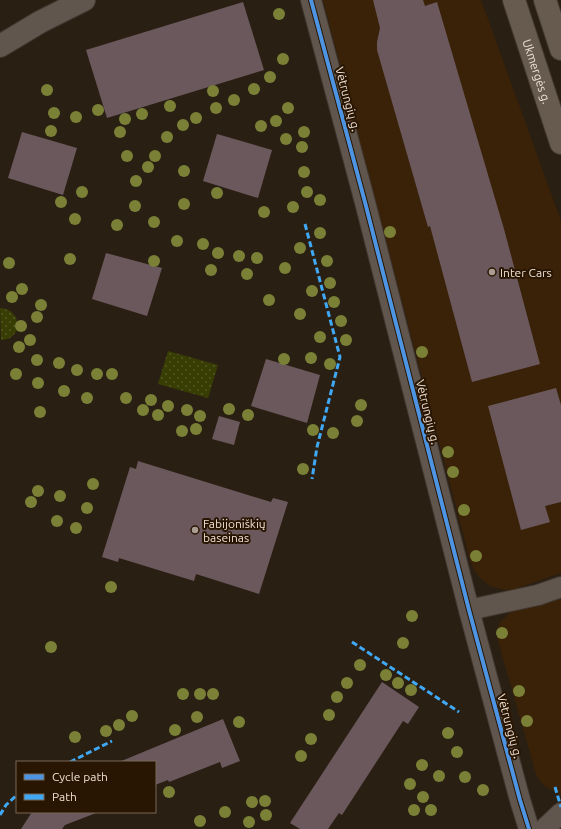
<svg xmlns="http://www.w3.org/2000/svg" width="561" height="829" font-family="Ubuntu,sans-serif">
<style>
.built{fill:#3a2209}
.park{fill:url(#park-dots)}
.building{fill:#6b585d}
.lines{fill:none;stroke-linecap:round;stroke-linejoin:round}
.street-casing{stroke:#433931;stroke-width:22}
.secondary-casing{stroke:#433931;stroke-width:24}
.highway-casing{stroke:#433931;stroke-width:24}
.street{stroke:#60564e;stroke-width:20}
.secondary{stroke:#60564e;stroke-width:22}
.highway{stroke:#675b4f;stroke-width:22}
.quiet{stroke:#3fa9f5;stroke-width:3;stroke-dasharray:6 3;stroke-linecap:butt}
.cycleway-casing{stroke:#291602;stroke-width:6}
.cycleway{stroke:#4d94e3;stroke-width:4}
.tree{fill:#7a8137}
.poi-dot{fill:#a99c90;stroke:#291602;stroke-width:1.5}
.labels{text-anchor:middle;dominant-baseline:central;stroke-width:4;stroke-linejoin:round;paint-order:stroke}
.street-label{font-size:12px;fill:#eee0d4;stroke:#291602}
.poi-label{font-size:12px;fill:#eee0d4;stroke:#291602;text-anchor:start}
</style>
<defs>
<pattern id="park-dots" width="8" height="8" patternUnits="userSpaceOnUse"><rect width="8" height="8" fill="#373d03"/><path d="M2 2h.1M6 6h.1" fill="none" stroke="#545927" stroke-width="1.8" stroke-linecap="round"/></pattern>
</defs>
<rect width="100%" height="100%" fill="#2a1f13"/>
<g class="built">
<polygon points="323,0 481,0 561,221 561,573 515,589 505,590 492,587 482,580 475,572 470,560"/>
<polygon points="561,594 561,795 545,786 539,780 536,774 497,637 498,628 500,622 513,610"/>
</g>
<g class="park">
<path d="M0,308c16,0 25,20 10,30 -2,1 -7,2 -9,2z"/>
<polygon points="168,351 218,365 208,398 158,384"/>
</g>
<g class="building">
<polygon points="373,0 423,0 425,6 437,2 504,229 540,364 472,382 430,226 428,227 377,50 377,42 380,28"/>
<polygon points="243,2 264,70 107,118 86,50"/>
<polygon points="22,132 77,148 63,195 8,178"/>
<polygon points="217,134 272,150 258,198 203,181"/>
<polygon points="106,253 162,268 147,316 92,299"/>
<polygon points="266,359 320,375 307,423 251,406"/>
<polygon points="556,388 561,405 561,502 545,506 550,522 521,530 488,406"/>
<polygon points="219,416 240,422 234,445 212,439"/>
<polygon points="138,461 271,502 273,498 288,502 259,594 196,574 194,581 119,558 118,562 102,557 130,467 136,469"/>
<polygon points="382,682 419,707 408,724 403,721 342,815 339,813 328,829 300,829 290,823"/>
<polygon points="223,719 240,761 222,768 220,762 169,782 168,780 155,785 155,762 119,762"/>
<polygon points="32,812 96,812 96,813 65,825 62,829 21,829"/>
</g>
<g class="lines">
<defs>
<g id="street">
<polyline points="311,0 366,206 469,610 520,800 529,829"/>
<polyline points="469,610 538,595 561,587"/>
<polyline points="544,829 561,813"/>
</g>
<polyline id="secondary" points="0,46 40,22 84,0"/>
<g id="highway">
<path id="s1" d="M514,0l47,143"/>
<polyline points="545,0 561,49"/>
</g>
</defs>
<use href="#street" class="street-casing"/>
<use href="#secondary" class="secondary-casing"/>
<use href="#highway" class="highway-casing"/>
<use href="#street" class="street"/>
<use href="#secondary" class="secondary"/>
<use href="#highway" class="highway"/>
<g class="quiet">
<polyline points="305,224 340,357 317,447 312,479"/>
<polyline points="352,642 459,712"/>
<polyline points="70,762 112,741"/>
<polyline points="555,787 561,807"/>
<polyline points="0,815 6,805 17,795"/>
</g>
<defs>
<polyline id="cycleway" points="311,0 366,206 469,610 520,800 529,829"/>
</defs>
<use href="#cycleway" class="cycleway-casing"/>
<use href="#cycleway" class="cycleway"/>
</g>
<g class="tree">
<circle cx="279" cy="14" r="6"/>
<circle cx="283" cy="59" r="6"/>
<circle cx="270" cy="77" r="6"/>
<circle cx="254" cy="89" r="6"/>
<circle cx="47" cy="90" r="6"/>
<circle cx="213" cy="91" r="6"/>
<circle cx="234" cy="100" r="6"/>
<circle cx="170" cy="106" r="6"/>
<circle cx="216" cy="108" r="6"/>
<circle cx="288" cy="108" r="6"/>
<circle cx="98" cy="110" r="6"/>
<circle cx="54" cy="113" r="6"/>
<circle cx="142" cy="114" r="6"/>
<circle cx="76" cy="117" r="6"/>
<circle cx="196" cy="118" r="6"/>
<circle cx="125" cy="119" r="6"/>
<circle cx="276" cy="121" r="6"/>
<circle cx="183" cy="125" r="6"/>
<circle cx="261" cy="126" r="6"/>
<circle cx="51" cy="131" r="6"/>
<circle cx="120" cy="132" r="6"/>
<circle cx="304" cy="132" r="6"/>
<circle cx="167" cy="137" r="6"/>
<circle cx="286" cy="139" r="6"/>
<circle cx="302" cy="147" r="6"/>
<circle cx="127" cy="156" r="6"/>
<circle cx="155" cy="156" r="6"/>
<circle cx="148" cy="167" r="6"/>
<circle cx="184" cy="171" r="6"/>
<circle cx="304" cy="172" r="6"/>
<circle cx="136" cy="181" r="6"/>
<circle cx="82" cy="192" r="6"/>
<circle cx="307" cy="192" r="6"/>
<circle cx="217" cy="193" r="6"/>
<circle cx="320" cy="200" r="6"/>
<circle cx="61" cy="202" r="6"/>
<circle cx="184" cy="204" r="6"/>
<circle cx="135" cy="206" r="6"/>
<circle cx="293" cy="207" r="6"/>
<circle cx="264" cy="212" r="6"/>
<circle cx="75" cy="219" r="6"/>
<circle cx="154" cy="222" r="6"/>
<circle cx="117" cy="225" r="6"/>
<circle cx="390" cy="232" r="6"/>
<circle cx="320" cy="233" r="6"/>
<circle cx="177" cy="241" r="6"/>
<circle cx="203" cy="244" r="6"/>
<circle cx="300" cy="248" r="6"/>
<circle cx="218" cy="253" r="6"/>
<circle cx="239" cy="256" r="6"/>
<circle cx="257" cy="258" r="6"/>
<circle cx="70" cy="259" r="6"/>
<circle cx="154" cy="261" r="6"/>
<circle cx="327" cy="261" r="6"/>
<circle cx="9" cy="263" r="6"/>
<circle cx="285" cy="268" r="6"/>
<circle cx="211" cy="270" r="6"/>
<circle cx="247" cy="274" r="6"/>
<circle cx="330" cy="283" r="6"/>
<circle cx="22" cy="289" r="6"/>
<circle cx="312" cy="291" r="6"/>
<circle cx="12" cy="297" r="6"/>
<circle cx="269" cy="300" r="6"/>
<circle cx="334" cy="302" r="6"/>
<circle cx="41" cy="305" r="6"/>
<circle cx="300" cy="314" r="6"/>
<circle cx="37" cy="317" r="6"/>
<circle cx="341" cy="321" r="6"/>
<circle cx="21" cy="326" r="6"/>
<circle cx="320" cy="337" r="6"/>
<circle cx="30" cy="340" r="6"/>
<circle cx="346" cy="340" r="6"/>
<circle cx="19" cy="347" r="6"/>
<circle cx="422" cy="352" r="6"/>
<circle cx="311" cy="358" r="6"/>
<circle cx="284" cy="359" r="6"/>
<circle cx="37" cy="360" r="6"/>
<circle cx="59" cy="363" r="6"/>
<circle cx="330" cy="364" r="6"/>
<circle cx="77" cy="370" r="6"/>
<circle cx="16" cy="374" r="6"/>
<circle cx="97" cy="374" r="6"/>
<circle cx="112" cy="374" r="6"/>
<circle cx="38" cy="383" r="6"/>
<circle cx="64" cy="391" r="6"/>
<circle cx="87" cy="398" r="6"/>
<circle cx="126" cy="398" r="6"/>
<circle cx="151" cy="400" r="6"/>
<circle cx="361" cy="405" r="6"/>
<circle cx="168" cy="406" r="6"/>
<circle cx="229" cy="409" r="6"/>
<circle cx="143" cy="410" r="6"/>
<circle cx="187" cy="410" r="6"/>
<circle cx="40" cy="412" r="6"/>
<circle cx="158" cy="415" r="6"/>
<circle cx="248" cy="415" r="6"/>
<circle cx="200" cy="416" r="6"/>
<circle cx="357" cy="421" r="6"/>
<circle cx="196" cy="429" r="6"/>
<circle cx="313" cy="430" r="6"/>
<circle cx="182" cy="431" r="6"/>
<circle cx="333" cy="433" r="6"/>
<circle cx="448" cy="452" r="6"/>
<circle cx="303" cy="469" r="6"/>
<circle cx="453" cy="472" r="6"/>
<circle cx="93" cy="484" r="6"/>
<circle cx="38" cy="491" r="6"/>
<circle cx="60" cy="496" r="6"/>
<circle cx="31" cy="502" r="6"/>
<circle cx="87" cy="508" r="6"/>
<circle cx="464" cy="510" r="6"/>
<circle cx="57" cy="521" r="6"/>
<circle cx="76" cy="528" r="6"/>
<circle cx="476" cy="556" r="6"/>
<circle cx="111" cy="587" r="6"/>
<circle cx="412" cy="616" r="6"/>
<circle cx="502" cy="633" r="6"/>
<circle cx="403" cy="643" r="6"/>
<circle cx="51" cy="647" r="6"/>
<circle cx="360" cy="665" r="6"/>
<circle cx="386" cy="675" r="6"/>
<circle cx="347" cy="683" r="6"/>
<circle cx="398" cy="683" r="6"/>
<circle cx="411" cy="690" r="6"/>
<circle cx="519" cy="691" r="6"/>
<circle cx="183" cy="694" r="6"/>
<circle cx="200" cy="694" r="6"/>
<circle cx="213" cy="694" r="6"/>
<circle cx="337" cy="697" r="6"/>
<circle cx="329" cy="715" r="6"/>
<circle cx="132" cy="716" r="6"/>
<circle cx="197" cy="717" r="6"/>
<circle cx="527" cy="721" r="6"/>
<circle cx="239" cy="722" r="6"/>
<circle cx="119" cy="725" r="6"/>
<circle cx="175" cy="730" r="6"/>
<circle cx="106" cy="731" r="6"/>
<circle cx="448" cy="733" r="6"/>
<circle cx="75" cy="737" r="6"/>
<circle cx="311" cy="739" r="6"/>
<circle cx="457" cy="752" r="6"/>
<circle cx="301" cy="756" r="6"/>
<circle cx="422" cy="765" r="6"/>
<circle cx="439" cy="776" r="6"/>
<circle cx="465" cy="777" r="6"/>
<circle cx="410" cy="784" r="6"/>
<circle cx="483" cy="790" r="6"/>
<circle cx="169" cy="792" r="6"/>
<circle cx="423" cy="797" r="6"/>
<circle cx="265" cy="801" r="6"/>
<circle cx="252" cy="802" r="6"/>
<circle cx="414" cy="810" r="6"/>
<circle cx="431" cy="810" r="6"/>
<circle cx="225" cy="812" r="6"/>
<circle cx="266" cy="815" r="6"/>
<circle cx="200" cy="821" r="6"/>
<circle cx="249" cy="822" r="6"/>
</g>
<g class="poi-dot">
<circle cx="492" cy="272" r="4"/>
<circle cx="195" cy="530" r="4"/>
</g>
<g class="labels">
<g class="street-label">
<text stroke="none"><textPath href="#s1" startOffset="75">Ukmergės g.</textPath></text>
<text transform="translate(348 99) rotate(75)">Vėtrungių g.</text>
<text transform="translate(428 412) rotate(76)">Vėtrungių g.</text>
<text transform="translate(510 726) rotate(75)">Vėtrungių g.</text>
</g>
<g class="poi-label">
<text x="500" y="272">Inter Cars</text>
<text x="203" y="523">Fabijoniškių<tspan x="203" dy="14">baseinas</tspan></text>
</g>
</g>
<rect x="16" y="761" width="140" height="52" fill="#291602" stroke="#786756"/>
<rect x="24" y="774" width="20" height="6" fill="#4d94e3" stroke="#786756"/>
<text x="52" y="781" font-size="12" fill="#eee0d4">Cycle path</text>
<rect x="24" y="794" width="20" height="6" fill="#3fa9f5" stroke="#786756"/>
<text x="52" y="801" font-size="12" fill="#eee0d4">Path</text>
</svg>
